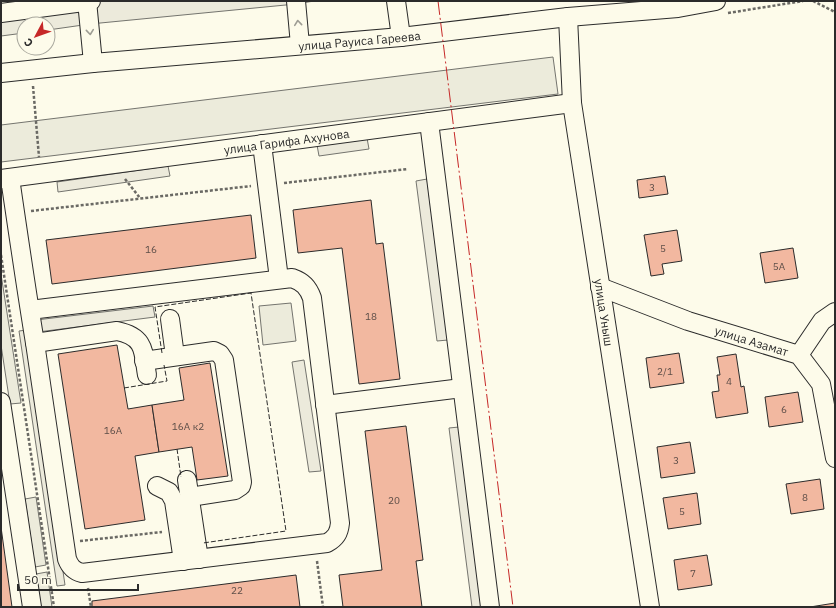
<svg xmlns="http://www.w3.org/2000/svg" width="836" height="608" font-family="'IBM Plex Sans',sans-serif">
<style>
.green{fill:#ecebdb;stroke:#74746e}
.parking{fill:#eceadb;stroke:#74746e}
.building{fill:#f2b8a0;stroke:#2b2b2b}
.lines{fill:none;stroke-linecap:round;stroke-linejoin:round}
.minor-casing{stroke:#2b2b2b;stroke-width:20}
.path{stroke:#6a6964;stroke-width:2.5;stroke-dasharray:3 2;stroke-linecap:butt}
.minor{stroke:#fdfbea;stroke-width:18}
.fence{stroke:#2b2b2b;stroke-width:1;stroke-dasharray:5 2;stroke-linecap:butt}
.power{stroke:#c62828;stroke-width:1;stroke-dasharray:14 3 2 3;stroke-linecap:butt}
.oneway{stroke:#9e9d94}
.labels{text-anchor:middle;dominant-baseline:central;stroke-width:3;stroke-linejoin:round;paint-order:stroke}
.number-label{font-size:10px;fill:#5d4e48}
.street-label{font-size:12px;fill:#2b2b2b;stroke:#fdfbea}
</style>
<rect width="100%" height="100%" fill="#fdfbea"/>
<g class="green">
<polygon points="553,57 558,94 1,162 1,125"/>
<polygon points="1,274 21,403 10,404 1,345"/>
<polygon points="291,303 296,341 263,345 259,306"/>
<polygon points="36,497 46,565 35,567 25,499"/>
<polygon points="47,572 52,607 41,607 36,574"/>
</g>
<g class="parking">
<polygon points="1,1 314,1 296,4 90,24 48,30 48,24 24,24 24,33 1,36"/>
<polygon points="367,138 369,149 319,156 317,145"/>
<polygon points="168,166 170,176 58,192 57,182"/>
<polygon points="427,179 448,340 437,341 416,181"/>
<polygon points="153,306 155,317 38,332 36,320"/>
<polygon points="27,330 65,585 57,586 19,331"/>
<polygon points="304,360 321,471 309,472 292,362"/>
<polygon points="459,427 483,607 472,607 449,428"/>
</g>
<g class="building">
<polygon points="665,176 668,194 639,198 637,180"/>
<polygon points="371,200 376,244 383,243 400,379 359,384 342,248 298,253 293,210"/>
<polygon points="251,215 256,258 52,284 46,240"/>
<polygon points="677,230 682,261 662,264 664,274 651,276 644,235"/>
<polygon points="793,248 798,278 765,283 760,253"/>
<polygon points="117,345 128,409 152,405 159,452 135,456 145,520 85,529 58,354"/>
<polygon points="679,353 684,383 650,388 646,358"/>
<polygon points="736,354 741,387 744,386 748,413 716,418 712,392 719,391 717,375 720,375 717,357"/>
<polygon points="210,363 228,476 197,480 192,447 159,452 152,405 184,400 179,368"/>
<polygon points="798,392 803,422 769,427 765,397"/>
<polygon points="406,426 423,560 416,561 422,607 343,607 339,575 382,570 365,431"/>
<polygon points="690,442 695,473 661,478 657,447"/>
<polygon points="820,479 824,509 791,514 786,484"/>
<polygon points="697,493 701,524 668,529 663,498"/>
<polygon points="1,527 12,607 1,607"/>
<polygon points="707,555 712,585 678,590 674,560"/>
<polygon points="296,575 300,607 92,607 92,601"/>
<polygon points="835,603 835,607 810,607"/>
</g>
<g class="lines">
<defs>
<g id="minor">
<polyline points="87,1 93,63"/>
<polyline points="296,1 300,45"/>
<polyline points="396,1 401,37"/>
<polyline points="1,13 91,1"/>
<path id="s1" d="M568,17l4,86 78,504"/>
<path id="s2" d="M1,73l92,-10 308,-26 167,-20 110,-9 38,-7"/>
<polyline points="429,122 490,607"/>
<polyline points="262,144 279,279"/>
<path d="M10,178c8,55 16,110 25,165l32,216c3,8 7,12 15,14l245,-30c9,-5 12,-10 13,-20l-28,-225c-4,-11 -9,-16 -20,-20l-262,32"/>
<path id="s3" d="M1,179l571,-76"/>
<path id="s4" d="M600,287l88,34 111,34 22,29 14,74"/>
<polyline points="170,319 175,356"/>
<path d="M35,343l82,-12c29,6 26,21 30,44"/>
<polyline points="799,355 822,321 835,312"/>
<polyline points="144,361 214,351 220,354 224,360 242,482 241,486 235,490 190,497"/>
<polyline points="1,402 32,607"/>
<polyline points="325,405 462,388"/>
<polyline points="187,480 199,559"/>
<polyline points="157,486 169,492 174,501 183,561"/>
</g>
</defs>
<use href="#minor" class="minor-casing"/>
<g class="path">
<polyline points="813,1 835,12"/>
<polyline points="728,13 803,1"/>
<polyline points="33,86 39,157"/>
<polyline points="125,179 140,198"/>
<polyline points="284,183 408,169"/>
<polyline points="31,211 251,186"/>
<polyline points="1,255 54,607"/>
<polyline points="80,541 162,532"/>
<polyline points="317,561 323,607"/>
<polyline points="88,588 91,607"/>
</g>
<use href="#minor" class="minor"/>
<g class="fence">
<polyline points="162,353 155,307 251,293 286,531 203,543"/>
<polyline points="124,388 167,381 164,365"/>
<polyline points="177,449 181,477"/>
</g>
<polyline class="power" points="438,1 513,607"/>
</g>
<defs><path id="oneway-chevron" d="M-2-3.5L2.5 0L-2 3.5" fill="none" stroke-width="1.6" stroke-linecap="round" stroke-linejoin="round"/></defs>
<g class="oneway">
<use href="#oneway-chevron" transform="translate(298 23) rotate(-96)"/>
<use href="#oneway-chevron" transform="translate(90 32) rotate(84)"/>
</g>
<g class="labels">
<g class="number-label">
<text x="652" y="187">3</text>
<text x="663" y="248">5</text>
<text x="151" y="249">16</text>
<text x="779" y="266">5А</text>
<text x="371" y="316">18</text>
<text x="665" y="371">2/1</text>
<text x="729" y="381">4</text>
<text x="784" y="409">6</text>
<text x="188" y="426">16А к2</text>
<text x="113" y="430">16А</text>
<text x="676" y="460">3</text>
<text x="805" y="497">8</text>
<text x="394" y="500">20</text>
<text x="682" y="511">5</text>
<text x="693" y="573">7</text>
<text x="237" y="590">22</text>
</g>
<g class="street-label">
<text stroke="none"><textPath href="#s2" startOffset="360">улица Рауиса Гареева</textPath></text>
<text stroke="none"><textPath href="#s3" startOffset="288">улица Гарифа Ахунова</textPath></text>
<text stroke="none"><textPath href="#s1" startOffset="298">улица Уныш</textPath></text>
<text stroke="none"><textPath href="#s4" startOffset="161">улица Азамат</textPath></text>
</g>
</g>
<rect width="836" height="608" fill="none" stroke="#2b2b2b" stroke-width="4"/>
<g transform="translate(36 36) rotate(229)"><circle r="19" fill="#fdfbea" stroke="#a9a89e"/>
<path d="M0-3L7 15L0 10L-7 15Z" fill="#c62828"/>
<text y="-6" font-size="11" font-weight="bold" text-anchor="middle" fill="#2b2b2b">С</text>
</g>
<path d="M18 584v6h120v-6" fill="none" stroke="#2b2b2b" stroke-width="2"/>
<text x="24" y="584" font-size="12" fill="#2b2b2b" stroke="#fdfbea" stroke-width="3" paint-order="stroke">50 m</text>
</svg>
